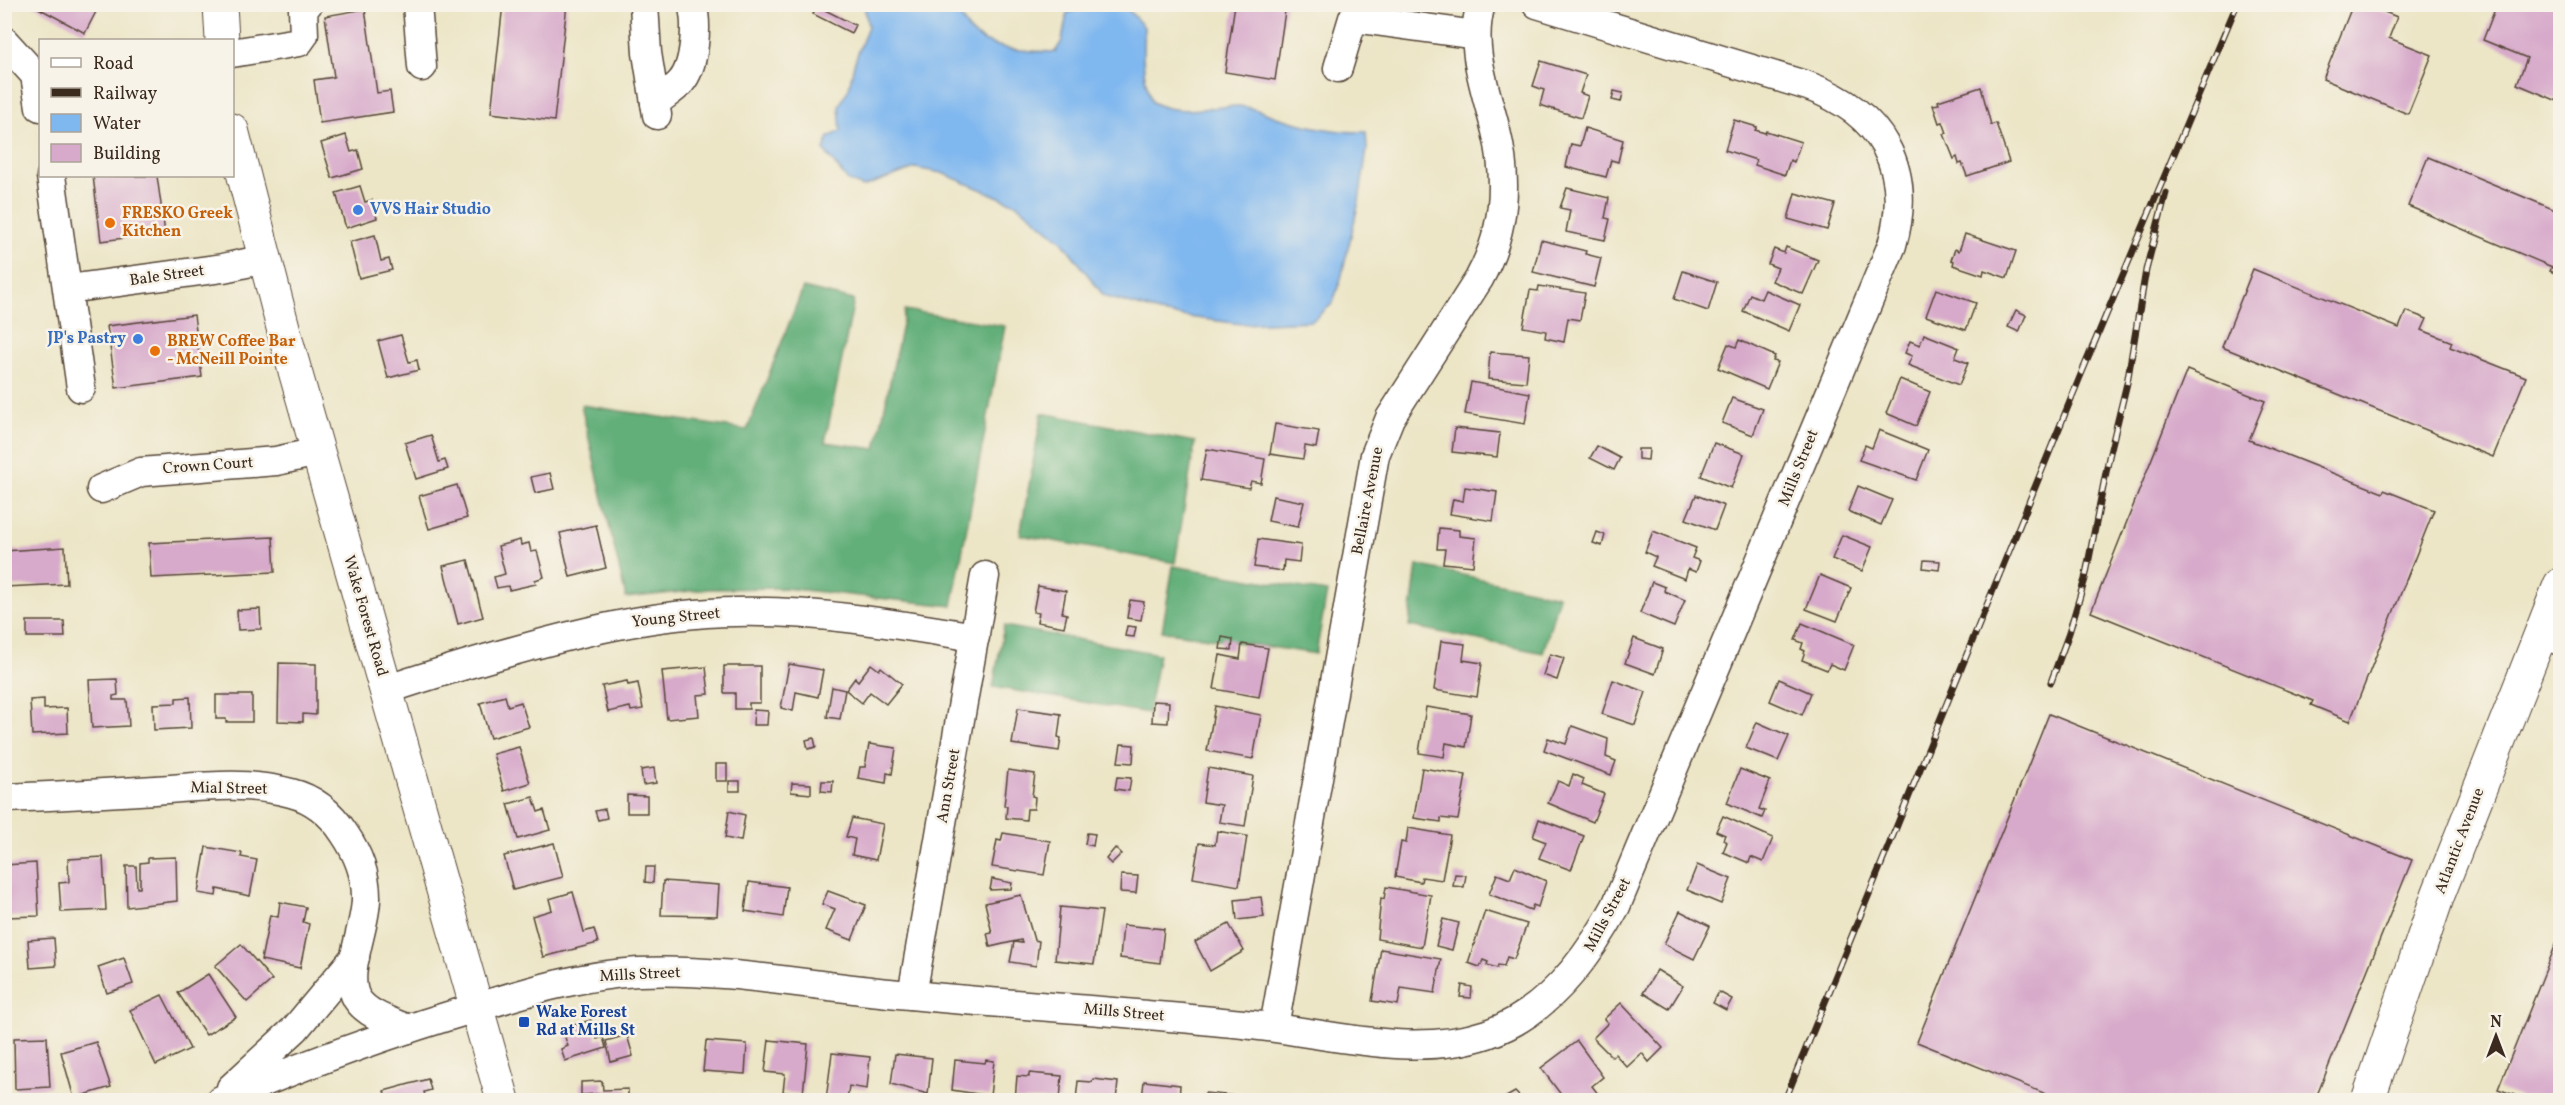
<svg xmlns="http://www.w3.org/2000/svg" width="2565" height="1105" font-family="Vollkorn,serif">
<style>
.forest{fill:#62af79;stroke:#4e6c4c;stroke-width:1.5}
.water{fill:#7fb7ef;stroke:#5d7086;stroke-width:1.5}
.building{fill:#d7a9ca}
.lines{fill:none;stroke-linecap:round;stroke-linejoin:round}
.minor-casing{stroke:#564637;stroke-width:31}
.major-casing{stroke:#564637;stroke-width:35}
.minor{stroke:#fff;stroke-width:28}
.major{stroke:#fff;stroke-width:33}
.rail-casing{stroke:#3b2a1e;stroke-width:7}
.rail{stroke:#f7f3e8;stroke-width:4.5;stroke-dasharray:14;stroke-linecap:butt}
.shop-dot{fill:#3f7fe0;stroke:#f7f3e8;stroke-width:2}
.food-dot{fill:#e8710a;stroke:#f7f3e8;stroke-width:2}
.transit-dot{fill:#1a4fb4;stroke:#f7f3e8;stroke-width:2}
.labels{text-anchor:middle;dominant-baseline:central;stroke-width:5;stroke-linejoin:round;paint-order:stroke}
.shop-label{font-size:16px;font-weight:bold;fill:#366cbe;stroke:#f7f3e8;text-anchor:start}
.food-label{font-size:16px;font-weight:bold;fill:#c56008;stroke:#f7f3e8;text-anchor:start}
.street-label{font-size:16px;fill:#3b2a1e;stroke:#f7f3e8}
.transit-label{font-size:16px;font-weight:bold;fill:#164399;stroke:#f7f3e8;text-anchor:start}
</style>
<rect width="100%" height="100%" fill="#f7f3e8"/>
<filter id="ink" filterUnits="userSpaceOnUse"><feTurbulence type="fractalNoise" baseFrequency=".0167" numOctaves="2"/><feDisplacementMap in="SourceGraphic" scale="12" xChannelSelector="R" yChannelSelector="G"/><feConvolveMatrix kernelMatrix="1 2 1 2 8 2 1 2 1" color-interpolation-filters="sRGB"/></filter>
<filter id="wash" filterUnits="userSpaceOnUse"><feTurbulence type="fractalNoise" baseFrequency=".008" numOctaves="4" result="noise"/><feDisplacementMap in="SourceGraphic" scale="24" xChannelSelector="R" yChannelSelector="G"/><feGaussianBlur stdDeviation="1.35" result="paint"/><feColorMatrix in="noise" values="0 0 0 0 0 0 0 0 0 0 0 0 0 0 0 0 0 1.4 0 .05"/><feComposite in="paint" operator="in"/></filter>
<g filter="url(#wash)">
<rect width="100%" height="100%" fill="#ece5c6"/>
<g class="forest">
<polygon points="803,288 854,300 825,442 876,449 905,310 1005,326 952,606 784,588 709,589 626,598 581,405 747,430"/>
<polygon points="1042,413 1195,442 1175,563 1020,535"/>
<polygon points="1417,565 1559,596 1543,653 1409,626"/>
<polygon points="1173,566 1327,592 1316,654 1162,631"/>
<polygon points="1004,626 1159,654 1148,713 993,687"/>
</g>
<path class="water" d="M864,5h92c3,6 6,15 10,21 17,25 62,25 89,26l7,-11 5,-28 20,-8h37l20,22c-2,27 -2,49 8,75 28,15 56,4 87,4 16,1 29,9 44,13 27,8 54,14 83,13l1,17 -8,52 -19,82 -8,21 -20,17 -71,3 -75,-10 -62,-18 -42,-55 -44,-36 -76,-32 -27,-5 -52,19 -15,-6 -24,-31 5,-13 12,-6 -2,-25 10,-18 5,-24 14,-38z"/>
<g id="blocks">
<g class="building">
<polygon points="31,4 100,4 85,33"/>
<polygon points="503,4 567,4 554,121 491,113"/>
<polygon points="1235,4 1286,4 1275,80 1225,72"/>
<polygon points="2353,4 2365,4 2397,17 2389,38 2432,55 2408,114 2323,79"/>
<polygon points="2497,4 2560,4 2560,102 2517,84 2527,58 2483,40"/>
<polygon points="817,6 855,25 851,33 813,14"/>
<polygon points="365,9 377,93 390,91 393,112 320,123 314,80 334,77 325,16"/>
<polygon points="1541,61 1586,75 1580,93 1588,96 1581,118 1540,105 1544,90 1533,86"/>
<polygon points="1981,87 1991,125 1996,123 2009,162 1967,176 1962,163 1959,164 1957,157 1954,159 1944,134 1947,133 1943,122 1939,123 1933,105 1939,104 1938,101"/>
<polygon points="1614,91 1623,93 1621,102 1612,100"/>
<polygon points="1734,120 1757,127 1755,130 1765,133 1766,131 1801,142 1794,162 1790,160 1785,175 1755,165 1756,160 1725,150"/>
<polygon points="1585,128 1623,140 1618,162 1611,160 1606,177 1566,167 1571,144 1580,146"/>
<polygon points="346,135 351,152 358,150 363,169 332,178 321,143"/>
<polygon points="2428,157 2560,212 2560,260 2555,273 2550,271 2552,267 2408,206"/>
<polygon points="93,176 157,176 165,233 101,241"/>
<polygon points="360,186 365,202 372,200 377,218 346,228 336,193"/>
<polygon points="1567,188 1609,198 1605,218 1610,219 1605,240 1566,232 1570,210 1560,208"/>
<polygon points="1795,193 1835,204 1827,230 1788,219"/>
<polygon points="1965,234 2016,251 2007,278 1984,270 1983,275 1953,265 1954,261 1951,260 1955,249 1959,251"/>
<polygon points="375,235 381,261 389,259 392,270 359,278 350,242"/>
<polygon points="1541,240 1586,251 1585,254 1601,258 1594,287 1533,272"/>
<polygon points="1786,247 1818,260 1803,294 1772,281 1778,268 1768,264 1774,249 1784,253"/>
<polygon points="2253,269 2399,328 2406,311 2427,319 2422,330 2452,342 2450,347 2526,377 2493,457 2222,347"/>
<polygon points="1683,271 1717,282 1708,311 1674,299"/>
<polygon points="1539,286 1585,293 1580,320 1568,318 1564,342 1545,338 1546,331 1523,327 1530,290 1538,291"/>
<polygon points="1936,289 1976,303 1966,330 1926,316"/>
<polygon points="1765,290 1800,305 1789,331 1743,311 1750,294 1761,299"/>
<polygon points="2016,310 2026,315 2019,332 2008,327"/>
<polygon points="194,315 202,377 116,388 107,326"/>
<polygon points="1924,334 1959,348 1955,358 1968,363 1959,385 1908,365 1912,356 1905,353 1910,341 1920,345"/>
<polygon points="401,335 409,362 417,360 419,370 388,378 378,341"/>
<polygon points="1739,340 1775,356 1773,361 1778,362 1767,389 1718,368 1728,344 1736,347"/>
<polygon points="1490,352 1529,355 1526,382 1488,379"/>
<polygon points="2187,370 2265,401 2249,440 2383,493 2384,490 2434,510 2350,721 2311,705 2313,701 2091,612"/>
<polygon points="1900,379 1930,392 1916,426 1886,413"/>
<polygon points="1471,382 1530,393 1525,424 1465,414"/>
<polygon points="1732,398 1763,409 1753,435 1722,423"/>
<polygon points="1275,424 1319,431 1316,448 1305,446 1303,459 1270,454"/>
<polygon points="1455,428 1500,433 1497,457 1452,452"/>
<polygon points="1879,430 1928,450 1916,480 1859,460 1865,445 1872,448"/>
<polygon points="431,435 439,462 445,460 448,469 416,479 405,443"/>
<polygon points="1714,443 1744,454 1731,488 1701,476"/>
<polygon points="1597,446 1620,458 1614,470 1590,458"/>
<polygon points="1207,449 1265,459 1261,483 1251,481 1249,488 1201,480"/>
<polygon points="1638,449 1649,449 1648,460 1638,459"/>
<polygon points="550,473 554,489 535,493 531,477"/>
<polygon points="457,485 467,518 429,529 419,496"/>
<polygon points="1858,486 1892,500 1881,525 1848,511"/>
<polygon points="1465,487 1497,492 1493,521 1450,514 1453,499 1463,501"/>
<polygon points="1696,495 1724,506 1715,530 1686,519"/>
<polygon points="1273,496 1304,502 1298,527 1268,521"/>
<polygon points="596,525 606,568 570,577 560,533"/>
<polygon points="1439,528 1459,530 1459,536 1476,538 1473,566 1443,563 1445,549 1437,549"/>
<polygon points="1653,531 1696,548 1692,558 1700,561 1696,572 1688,569 1685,579 1652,566 1656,557 1645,552"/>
<polygon points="1597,532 1605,535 1602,546 1593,543"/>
<polygon points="1842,535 1872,547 1862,571 1832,559"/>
<polygon points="273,537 275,572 151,578 149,543"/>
<polygon points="1258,539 1301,545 1299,562 1284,560 1283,571 1254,567"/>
<polygon points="520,540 521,545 529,543 531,552 537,551 544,577 535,580 536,584 509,590 508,586 497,588 494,577 505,574 498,546"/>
<polygon points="65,547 67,584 4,587 4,551"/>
<polygon points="468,560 483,617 458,624 443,566"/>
<polygon points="1924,560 1940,561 1939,570 1923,568"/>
<polygon points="1820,575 1851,588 1837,621 1806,609"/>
<polygon points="1652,582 1665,587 1664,591 1685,600 1674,627 1640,613"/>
<polygon points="1038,586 1066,591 1062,613 1067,614 1064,627 1037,622 1039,613 1033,612"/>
<polygon points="1130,600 1144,602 1141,620 1127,618"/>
<polygon points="260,609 261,629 238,630 237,610"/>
<polygon points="27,621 64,621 65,637 27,637"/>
<polygon points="1802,623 1854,645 1844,670 1830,664 1827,670 1802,660 1805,651 1801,649 1803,643 1795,640"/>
<polygon points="1127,626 1136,627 1134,637 1125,636"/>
<polygon points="1222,637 1233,639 1232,650 1220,649"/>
<polygon points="1634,638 1663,649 1655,674 1625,663"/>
<polygon points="1441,641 1465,644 1463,660 1482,663 1477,697 1434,690"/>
<polygon points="1242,644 1268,648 1259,697 1214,689 1220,655 1240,659"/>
<polygon points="1550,654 1564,658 1557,680 1543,675"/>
<polygon points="279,663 316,664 316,715 303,714 303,722 278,721"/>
<polygon points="789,664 823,670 818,697 796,692 793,711 781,708"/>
<polygon points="871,664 879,670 881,667 902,684 886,704 870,692 862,703 846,690 855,678 858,681"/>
<polygon points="724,666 760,666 760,703 749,703 749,709 735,709 735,693 724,693"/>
<polygon points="706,667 709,694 697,695 699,716 667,719 662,671"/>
<polygon points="117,679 118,695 113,696 113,700 127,700 129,726 92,728 89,680"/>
<polygon points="1779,679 1811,693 1802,715 1770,701"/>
<polygon points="1613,680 1646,692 1635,725 1602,714"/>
<polygon points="627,681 628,685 638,683 643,709 631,711 630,707 608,712 602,686"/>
<polygon points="832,687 845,690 840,719 827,717"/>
<polygon points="216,695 252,695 252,722 226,722 226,719 216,719"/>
<polygon points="505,696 508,706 521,702 529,727 490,738 480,703"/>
<polygon points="190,697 191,728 154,730 153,704 176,703 176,698"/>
<polygon points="44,699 44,709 67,708 68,733 32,735 30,700"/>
<polygon points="1153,701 1169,702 1168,723 1152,722"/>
<polygon points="1215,706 1261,715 1253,759 1207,751"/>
<polygon points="1426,707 1471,714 1466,747 1446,743 1444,757 1419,753"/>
<polygon points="1018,708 1061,714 1058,737 1061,738 1059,751 1012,744"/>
<polygon points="754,710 768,711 767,725 753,725"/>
<polygon points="2049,714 2412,860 2315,1100 2061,1100 1917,1042"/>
<polygon points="1757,722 1789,736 1778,761 1746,748"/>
<polygon points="1572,726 1608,739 1606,757 1616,761 1611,775 1544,750 1548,738 1566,744"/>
<polygon points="814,738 816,747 808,749 806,740"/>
<polygon points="869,744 896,748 892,774 887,773 886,783 858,778 860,767 865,767"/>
<polygon points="1121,744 1134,745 1133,763 1118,762"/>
<polygon points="519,747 530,783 504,791 493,754"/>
<rect x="716" y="764" width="11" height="17"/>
<polygon points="654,768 656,783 643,785 641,770"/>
<polygon points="1208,768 1253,776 1245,826 1219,822 1222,805 1203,802"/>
<polygon points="1422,768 1466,775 1458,820 1441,818 1441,822 1414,818"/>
<polygon points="1740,769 1770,781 1759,809 1765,811 1762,818 1727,803"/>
<polygon points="1008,770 1035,774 1032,796 1035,797 1034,809 1027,809 1026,820 1006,818 1007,806 1004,806"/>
<polygon points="1573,774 1584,779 1582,785 1604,794 1593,822 1548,803 1558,781 1569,786"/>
<polygon points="1117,777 1131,778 1129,791 1115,789"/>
<rect x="729" y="781" width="11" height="10"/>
<polygon points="822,781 833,781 832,792 821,791"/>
<polygon points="792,783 811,784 811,794 791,792"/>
<polygon points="627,795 647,796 647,813 627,813"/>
<polygon points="533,797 538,812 544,810 550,830 518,839 508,804"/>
<polygon points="605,809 607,818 598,820 595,811"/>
<polygon points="729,811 745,815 741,841 725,838"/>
<polygon points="1723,816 1773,838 1763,862 1751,857 1749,863 1723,852 1727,842 1723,840 1725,835 1716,831"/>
<polygon points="852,818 883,824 876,860 852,855 855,839 846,837"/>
<polygon points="1539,819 1584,836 1571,870 1539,858 1546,842 1533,837"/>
<polygon points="1408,828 1450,835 1442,880 1422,877 1421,882 1395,877 1401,842 1406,843"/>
<polygon points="1217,831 1247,836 1239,886 1193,878 1199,843 1215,845"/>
<polygon points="1003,833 1050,841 1044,875 992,867 997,840 1001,841"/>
<polygon points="1087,833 1095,834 1093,846 1085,844"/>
<polygon points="554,843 563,877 513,890 504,856"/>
<polygon points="206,847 242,853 241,857 257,860 250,896 217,889 216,896 198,893"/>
<polygon points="1115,848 1121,854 1111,864 1106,859"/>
<polygon points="103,857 106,910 61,912 59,883 69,882 68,859"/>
<polygon points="176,857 177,901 127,907 126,866 136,866 137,888 140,888 140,863 148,862 148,858"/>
<polygon points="36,863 39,916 4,917 4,865"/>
<polygon points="1697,865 1731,879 1721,904 1687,890"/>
<polygon points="646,867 654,867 653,883 645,882"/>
<polygon points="1515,867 1546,881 1538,907 1533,905 1531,910 1489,894 1497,874 1510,879"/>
<polygon points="1455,874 1466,875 1464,887 1453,886"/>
<polygon points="1121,875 1138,876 1136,893 1120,892"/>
<polygon points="992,879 1012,883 1011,889 990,890"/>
<polygon points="663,881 719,885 717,916 661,915"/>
<polygon points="749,882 787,887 783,917 745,911"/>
<polygon points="1386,887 1431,895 1422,947 1377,939 1381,898 1384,899"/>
<polygon points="828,891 866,905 852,940 826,930 835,909 822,904"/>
<polygon points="573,892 584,932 594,929 598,943 543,957 532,916 552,910 549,899"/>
<polygon points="1021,895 1034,940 1039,941 1036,966 1010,962 1014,942 1022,943 1021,940 990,947 988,937 987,934 992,933 985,903"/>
<polygon points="1261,897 1264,917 1237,920 1235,900"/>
<polygon points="280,902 306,907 303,922 309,924 300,968 261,960 270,915 278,917"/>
<polygon points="1060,907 1102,911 1094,964 1055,960"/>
<polygon points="1485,911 1527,924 1514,959 1507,957 1504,966 1498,965 1497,968 1487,965 1488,962 1483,960 1480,967 1468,963"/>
<polygon points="1680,911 1710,926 1694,959 1664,944"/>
<polygon points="1443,919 1459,923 1452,950 1436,946"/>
<polygon points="1229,924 1244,951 1210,971 1195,942"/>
<polygon points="1123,925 1164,929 1160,963 1120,958"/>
<polygon points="2560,934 2560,1100 2528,1100 2498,1089"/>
<polygon points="54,938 56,966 30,968 28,940"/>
<polygon points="241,944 272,980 247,1002 215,966"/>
<polygon points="1381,949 1441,959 1435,993 1401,988 1398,1005 1372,1001"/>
<polygon points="124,958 133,984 107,993 98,967"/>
<polygon points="1657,970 1683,986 1669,1009 1643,993"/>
<polygon points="208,974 236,1017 206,1035 178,993"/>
<polygon points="1462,985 1472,987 1471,998 1460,997"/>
<polygon points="1719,992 1732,999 1726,1010 1713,1003"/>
<polygon points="162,995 190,1049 156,1065 130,1010"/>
<polygon points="1621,1003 1663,1048 1649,1062 1642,1053 1627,1067 1615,1054 1612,1057 1593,1038 1608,1023 1604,1019"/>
<polygon points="591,1020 597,1039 603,1037 606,1048 565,1061 561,1049 568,1046 562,1029"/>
<polygon points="627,1035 633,1056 611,1062 606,1041"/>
<polygon points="47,1037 50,1087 15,1089 14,1038"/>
<polygon points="769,1040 808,1044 803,1094 783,1092 785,1074 765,1072"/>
<polygon points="706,1041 747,1044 745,1074 703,1071"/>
<polygon points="1577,1041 1603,1077 1592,1086 1599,1095 1591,1100 1584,1100 1579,1094 1570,1100 1565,1100 1541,1068"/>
<polygon points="96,1042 111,1087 74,1098 61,1052"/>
<polygon points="832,1053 870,1057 867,1089 849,1086 847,1100 826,1100"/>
<polygon points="895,1054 932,1058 928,1094 891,1084"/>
<polygon points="955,1060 985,1063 986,1060 994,1061 990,1096 952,1090"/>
<polygon points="1029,1073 1062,1076 1060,1100 1015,1100 1017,1076 1029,1077"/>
<polygon points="428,1079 431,1090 424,1092 426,1100 387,1100 384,1091"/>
<polygon points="1093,1079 1118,1082 1116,1100 1076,1100 1078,1081 1092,1082"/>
<polygon points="602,1081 603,1090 628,1089 628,1097 640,1097 640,1100 598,1100 598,1094 581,1095 581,1082"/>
<polygon points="1144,1081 1180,1085 1179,1100 1142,1100"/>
<polygon points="1515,1092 1521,1098 1520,1100 1501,1100"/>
<polygon points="1205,1093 1245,1097 1245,1100 1204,1100"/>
</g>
</g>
</g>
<g filter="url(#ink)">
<use href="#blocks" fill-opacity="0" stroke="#564637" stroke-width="1.5"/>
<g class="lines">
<defs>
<g id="minor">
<polyline points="417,4 422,67"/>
<polyline points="644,4 647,53 657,115"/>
<polyline points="4,41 35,75 40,107"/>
<polyline points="232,53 299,42 304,35 303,9 308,4"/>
<polyline points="1338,68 1353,18 1476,35"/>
<path d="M655,103c8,-7 19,-13 26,-21 14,-16 17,-58 11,-78"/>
<polyline points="51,176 81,388"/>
<polyline points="68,289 223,268 265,259"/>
<polyline points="101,489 141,472 276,461 318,452"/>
<polyline points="2543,634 2560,641"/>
<path d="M386,690c37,-13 75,-24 113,-35 77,-22 155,-42 236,-43 80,-2 161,12 240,25"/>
<path d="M4,798c51,-2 101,-5 151,-8 45,-3 92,-9 136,3 24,6 40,20 53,40 13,19 22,40 22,64 1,29 -24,77 -9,102 10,16 35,23 51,30"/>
<polyline points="912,995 985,576"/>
<path d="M1274,1027l101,-572 15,-37 89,-139c25,-46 30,-96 17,-148 -10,-41 -28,-84 -15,-127"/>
<polyline points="231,1088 295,1029 355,957"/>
<path d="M221,1100c82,-35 165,-66 251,-91 54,-17 108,-34 166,-37 82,-4 170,13 251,21 121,12 242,19 363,32 76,8 160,34 235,9 59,-20 101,-76 129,-128l276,-661c22,-77 -11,-133 -84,-159l-271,-82"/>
</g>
<g id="major">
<polyline points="220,4 222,40"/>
<polyline points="232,130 287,343 503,1100"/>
<polyline points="2368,1100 2438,895 2560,585"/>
</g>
</defs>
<use href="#minor" class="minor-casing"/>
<use href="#major" class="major-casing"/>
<use href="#minor" class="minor"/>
<use href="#major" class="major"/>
<defs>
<g id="rail">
<polyline points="2051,682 2069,633 2085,579 2109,457 2127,383 2146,270 2166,193"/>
<polyline points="1785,1100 2080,377 2237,4"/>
</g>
</defs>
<use href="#rail" class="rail-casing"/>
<use href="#rail" class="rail"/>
</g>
</g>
<g class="shop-dot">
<circle cx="358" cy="210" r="6"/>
<circle cx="138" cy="339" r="6"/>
</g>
<g class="food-dot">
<circle cx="110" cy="223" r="6"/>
<circle cx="155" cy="351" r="6"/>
</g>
<rect class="transit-dot" x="518" y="1016" width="12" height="12" rx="3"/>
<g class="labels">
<g class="shop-label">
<text x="370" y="210">VVS Hair Studio</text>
<text x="126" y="339" text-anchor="end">JP's Pastry</text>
</g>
<g class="food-label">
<text x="122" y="214">FRESKO Greek<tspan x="122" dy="18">Kitchen</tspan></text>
<text x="167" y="342">BREW Coffee Bar<tspan x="167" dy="18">- McNeill Pointe</tspan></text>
</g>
<g class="street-label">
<text transform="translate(167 276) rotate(-8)">Bale Street</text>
<text transform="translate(208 466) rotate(-4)">Crown Court</text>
<text transform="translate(1799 468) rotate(-68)">Mills Street</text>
<text transform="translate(1368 501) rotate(-79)">Bellaire Avenue</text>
<text transform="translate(365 616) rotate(74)">Wake Forest Road</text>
<text transform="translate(676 618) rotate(-6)">Young Street</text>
<text transform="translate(949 786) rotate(-80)">Ann Street</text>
<text transform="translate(229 789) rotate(1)">Mial Street</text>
<text transform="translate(2460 841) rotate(-69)">Atlantic Avenue</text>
<text transform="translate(1608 915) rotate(-62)">Mills Street</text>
<text transform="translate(640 975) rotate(-3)">Mills Street</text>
<text transform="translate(1124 1013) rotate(5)">Mills Street</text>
</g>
<g class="transit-label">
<text x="536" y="1013">Wake Forest<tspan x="536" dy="18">Rd at Mills St</tspan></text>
</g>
</g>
<rect width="2565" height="1105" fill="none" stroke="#f7f3e8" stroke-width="24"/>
<rect x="39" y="39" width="195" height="138" fill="#f7f3e8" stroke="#aca397" stroke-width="1.5"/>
<rect x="51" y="58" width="30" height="9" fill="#ffffff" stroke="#aca397" stroke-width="1.5"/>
<text x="93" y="69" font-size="18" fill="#3b2a1e">Road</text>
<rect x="51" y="88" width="30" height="9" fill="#3b2a1e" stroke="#aca397" stroke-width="1.5"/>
<text x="93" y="99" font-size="18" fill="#3b2a1e">Railway</text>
<rect x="51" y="114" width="30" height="18" fill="#7fb7ef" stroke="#aca397" stroke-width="1.5"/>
<text x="93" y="129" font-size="18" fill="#3b2a1e">Water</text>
<rect x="51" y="144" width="30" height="18" fill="#d7a9ca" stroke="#aca397" stroke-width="1.5"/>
<text x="93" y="159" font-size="18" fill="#3b2a1e">Building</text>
<g transform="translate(2496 1036)" stroke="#f7f3e8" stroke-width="4.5" paint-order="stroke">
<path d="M0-4.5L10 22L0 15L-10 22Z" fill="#3b2a1e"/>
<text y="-9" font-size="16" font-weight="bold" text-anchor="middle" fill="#3b2a1e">N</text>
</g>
</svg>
